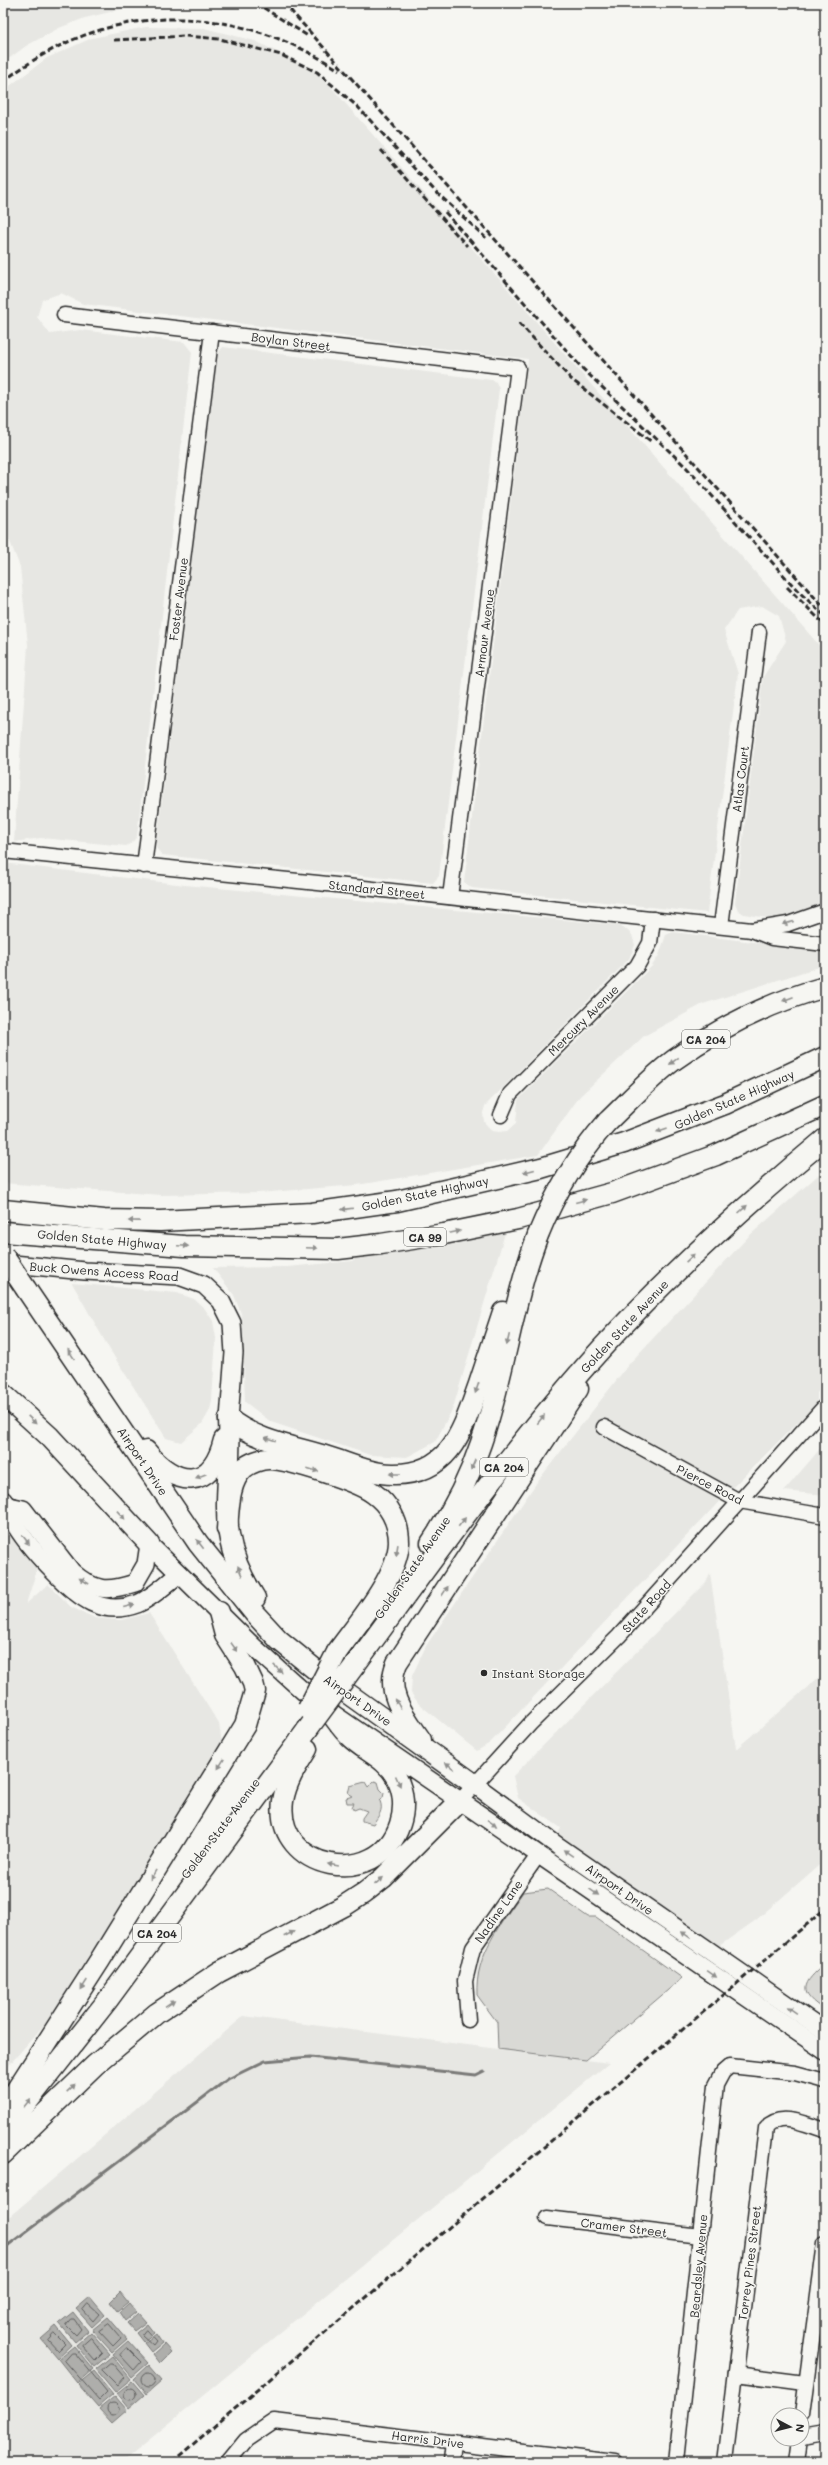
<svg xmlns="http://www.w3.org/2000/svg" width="828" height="2465" font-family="Mali,sans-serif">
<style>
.built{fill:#e7e7e3}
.green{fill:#d9d9d5;stroke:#828280}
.water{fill:#aeaeab;stroke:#7a7a78}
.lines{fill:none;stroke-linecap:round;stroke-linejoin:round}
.shore{stroke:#5f5f5e;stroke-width:1}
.stream{stroke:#7a7a78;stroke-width:3}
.minor-casing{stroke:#2b2b2b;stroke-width:17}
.major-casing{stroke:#2b2b2b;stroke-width:20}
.highway-casing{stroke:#2b2b2b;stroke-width:23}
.minor{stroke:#f6f6f2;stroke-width:14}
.major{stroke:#f6f6f2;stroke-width:17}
.highway{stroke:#f6f6f2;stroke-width:20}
.rail{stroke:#2b2b2b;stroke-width:3;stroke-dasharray:6 3;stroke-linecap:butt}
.highway-bridge-casing{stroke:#2b2b2b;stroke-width:23;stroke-linecap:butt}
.highway-bridge{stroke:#f6f6f2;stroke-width:20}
.oneway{fill:#90908e}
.poi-dot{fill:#2b2b2b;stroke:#f6f6f2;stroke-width:1.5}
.labels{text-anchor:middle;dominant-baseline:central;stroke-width:3;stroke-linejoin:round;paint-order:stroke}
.shield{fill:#f6f6f2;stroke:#686867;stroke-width:1}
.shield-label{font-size:11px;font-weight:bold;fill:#2b2b2b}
.street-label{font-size:12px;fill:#2b2b2b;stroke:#f6f6f2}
.poi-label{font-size:12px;fill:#2b2b2b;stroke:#f6f6f2;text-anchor:start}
</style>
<rect width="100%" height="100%" fill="#f6f6f2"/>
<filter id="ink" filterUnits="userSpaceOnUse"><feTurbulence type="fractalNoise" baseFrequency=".025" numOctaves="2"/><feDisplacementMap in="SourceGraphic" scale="8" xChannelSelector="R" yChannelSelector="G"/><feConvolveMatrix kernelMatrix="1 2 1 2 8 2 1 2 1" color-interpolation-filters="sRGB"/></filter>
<g filter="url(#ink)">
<g class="built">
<polygon points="3,3 176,3 131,7 85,18 59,28 26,46 3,63"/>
<polygon points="146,27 204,28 255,41 318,72 825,652 825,902 788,919 780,920 744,914 738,910 735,903 763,677 786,641 779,616 762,606 738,610 724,630 738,674 707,913 472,888 464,882 528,359 83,304 61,293 42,300 37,317 50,334 80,330 184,342 192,352 137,836 132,843 126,846 41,838 14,842 28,645 20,567 3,524 3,91 47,58 92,38"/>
<polygon points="223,347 492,380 496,382 499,389 439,876 433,883 162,855 156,848 217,354"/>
<polygon points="3,863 185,885 619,925 626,929 632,935 635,945 629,959 485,1106 483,1113 484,1122 492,1131 500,1132 507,1131 516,1123 518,1100 652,966 659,955 666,935 673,932 825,951 825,965 703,1004 644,1036 580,1096 538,1155 357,1185 258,1193 161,1195 3,1183"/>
<polygon points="825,1169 825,1384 817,1393 817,1403 732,1488 490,1743 477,1751 419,1704 411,1693 412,1676 426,1646 537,1482 629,1364 749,1236"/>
<polygon points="505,1233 453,1408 435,1442 407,1457 370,1455 271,1422 245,1402 242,1316 234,1295 213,1268 287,1267 352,1261 362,1253 434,1246"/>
<polygon points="72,1283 177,1293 194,1299 205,1309 213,1321 216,1338 212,1400 210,1410 202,1424 181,1442 166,1438 110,1350"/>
<polygon points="825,1443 825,1495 784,1491"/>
<polygon points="3,1511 34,1535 27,1555 39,1563 26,1604 48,1584 71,1607 95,1618 121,1620 149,1613 219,1724 224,1755 72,1993 3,2072"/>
<polygon points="710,1573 736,1749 825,1672 825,1860 756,1920 719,1946 558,1834 561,1828 518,1798 513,1776 706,1582"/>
<polygon points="548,1889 588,1917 596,1917 586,2060 609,2063 122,2462 3,2462 3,2222 244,2016 498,2049 497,2022 477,1995 477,1973 481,1957 523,1892"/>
</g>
<g class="green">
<path d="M374,1781l4,1 2,7 4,4 -1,5 -3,3c4,10 -2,15 -7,23l-11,-3v-3l5,-7 -8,-3 -5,2 -2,-3 2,-4h-7l-1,-5 7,-2 -5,-3 2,-7 15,-4 3,5z"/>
<path d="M548,1889l40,28h8l86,61 -96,82 -88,-11 -1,-27 -20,-27c-2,-41 24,-71 46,-103z"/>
<path d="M825,1964v46c-28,-17 -23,-27 0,-46z"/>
</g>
<g class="water">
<polygon points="120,2292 128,2302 117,2311 110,2302"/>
<polygon points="90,2297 105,2315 92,2327 76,2309"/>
<polygon points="129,2303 136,2312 125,2321 119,2312"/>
<polygon points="73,2312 88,2331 75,2342 59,2323"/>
<polygon points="138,2313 146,2322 134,2331 127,2323"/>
<polygon points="108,2317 127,2339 112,2352 92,2330"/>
<polygon points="147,2324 154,2333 143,2342 136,2333"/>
<polygon points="56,2326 71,2345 57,2358 41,2339"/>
<polygon points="91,2332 110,2354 94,2367 76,2345"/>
<polygon points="156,2334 162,2343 151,2352 144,2343"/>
<polygon points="128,2341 148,2363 132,2377 113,2354"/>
<polygon points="164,2344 171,2352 160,2363 153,2354"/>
<polygon points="74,2346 93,2369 77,2383 58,2359"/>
<polygon points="112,2356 131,2379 115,2392 96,2369"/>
<polygon points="149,2365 162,2380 146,2394 134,2379"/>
<polygon points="94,2371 113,2394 98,2407 78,2384"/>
<polygon points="132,2381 144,2395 129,2408 117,2393"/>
<polygon points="115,2396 127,2410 112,2423 99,2409"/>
</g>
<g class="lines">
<g class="shore">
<polygon points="88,2304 99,2314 93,2321 83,2310"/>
<polygon points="71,2319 74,2319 81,2329 76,2335 66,2325"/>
<polygon points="109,2324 121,2338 113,2346 99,2331"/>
<polygon points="146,2330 156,2341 153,2345 142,2335"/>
<polygon points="54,2333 65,2344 58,2351 48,2340"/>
<polygon points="91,2338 103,2353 95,2361 82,2346"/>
<polygon points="127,2348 141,2362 134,2370 120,2355"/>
<polygon points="72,2353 75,2353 107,2392 99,2400 65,2361"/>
<polygon points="110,2363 112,2363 124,2377 117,2385 102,2370"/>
<circle cx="148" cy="2380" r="7"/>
<circle cx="130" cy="2394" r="6"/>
<circle cx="113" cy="2409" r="6"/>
</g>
<polyline class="stream" points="3,2249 228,2079 265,2061 310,2057 476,2075 484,2071"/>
<defs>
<g id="minor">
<polyline points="64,315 518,368 450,897"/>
<polyline points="3,851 318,883 752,930"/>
<polyline points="144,866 212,332"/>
<polyline points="825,911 788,924 752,930 772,938 825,944"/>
<polyline points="721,926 759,632"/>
<polyline points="501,1115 510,1094 637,966 650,943 653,919"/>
<polyline points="604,1427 739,1501 825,1516"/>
<polyline points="460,1801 530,1724 619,1636 825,1406"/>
<polyline points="468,2020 465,1981 473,1948 539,1854"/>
<polyline points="547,2218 700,2236"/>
<polyline points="736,2374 805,2383"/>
<polyline points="802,2415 825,2243"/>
<polyline points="802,2438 825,2434"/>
<polyline points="228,2462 246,2440 274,2421 616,2462"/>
<polyline points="451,2462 453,2442"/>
<polyline points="676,2462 716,2085 723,2072 730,2066 795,2073 825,2081"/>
<path d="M725,2462l41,-334c14,-17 41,-3 59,2"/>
<polyline points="796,2462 799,2439"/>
</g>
<g id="major">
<polyline points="3,1263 85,1271 179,1276 204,1285 221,1301 232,1323 234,1353 229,1419"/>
<path d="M3,1500c7,8 7,18 13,26 11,18 25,33 39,47 23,24 47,44 82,31 15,-6 29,-20 42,-30"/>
<path d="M9,1506l14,3 49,63c23,20 35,20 63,11l11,-19 3,-20"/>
<polyline points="149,1544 254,1647 313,1700 825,2051"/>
<polyline points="474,1784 558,1846 825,2031"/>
</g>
<g id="highway">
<path d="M607,1122c22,-21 43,-44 67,-62 46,-33 97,-58 151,-73"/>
<polyline points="3,1210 104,1220 160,1221 312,1213 397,1201 541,1168 624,1143 725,1104 825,1057"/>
<polyline points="3,1232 184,1246 338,1249 381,1244 444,1234 518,1219 612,1193 716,1155 825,1105"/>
<polyline points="26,1289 198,1543 255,1614 279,1640 322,1675 474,1784"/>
<polyline points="3,1394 50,1437 149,1544"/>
<path d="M229,1419c27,22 67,28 99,38 20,6 43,17 65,17 58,1 70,-45 86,-90 8,-24 16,-48 24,-72"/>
<path d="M229,1419c4,72 -18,112 26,179"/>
<path d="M146,1451c29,36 65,41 78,-11"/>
<path d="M227,1529c2,-20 1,-47 17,-61 6,-5 17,-9 25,-9 20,0 88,22 104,34 16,11 26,29 26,49 -1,35 -42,82 -62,110"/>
<path d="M431,1543c21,-31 38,-64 50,-100 24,-68 31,-141 57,-208"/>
<path d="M355,1665c79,-107 157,-218 247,-317 69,-76 145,-144 223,-209"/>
<path d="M421,1740c-16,-23 -37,-48 -24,-77l181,-274"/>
<path d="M307,1749c-10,16 -21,33 -24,52 -9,69 95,91 117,23 5,-15 4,-33 -4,-47 -10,-19 -32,-26 -47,-41 -8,-8 -14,-18 -21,-26"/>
<polyline points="8,2103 100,1960 245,1725 255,1691 253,1683 245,1666 225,1635 219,1612"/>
<polyline points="3,2133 107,2001 307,1730"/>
<polyline points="3,2154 95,2065 157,2013 219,1972 344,1906 364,1893 383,1878 460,1801"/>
</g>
</defs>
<use href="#minor" class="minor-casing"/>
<use href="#major" class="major-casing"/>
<use href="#highway" class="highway-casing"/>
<use href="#minor" class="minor"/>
<use href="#major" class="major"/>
<use href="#highway" class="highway"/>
<g class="rail">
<polyline points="256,3 308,36"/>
<polyline points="284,3 825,609"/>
<polyline points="114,40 185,36 220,39 281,55 317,72 358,107 435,191 486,238"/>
<path d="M3,82c102,-82 228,-82 336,-12"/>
<polyline points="381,150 467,246"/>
<polyline points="445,212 581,367 686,467 798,591 825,616"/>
<polyline points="519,323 571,379 652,442"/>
<polyline points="787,587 825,625"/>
<polyline points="172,2462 825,1909"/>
</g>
<defs>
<g id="highway-bridge">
<path d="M538,1235c17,-42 39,-79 69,-113"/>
<polyline points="3,1255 26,1289"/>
<polyline points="308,1709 337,1652"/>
<polyline points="307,1730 355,1665"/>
</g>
</defs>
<use href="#highway-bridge" class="highway-bridge-casing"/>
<use href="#highway-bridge" class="highway-bridge"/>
</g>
<defs><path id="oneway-solid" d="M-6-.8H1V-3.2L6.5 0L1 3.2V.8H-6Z"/></defs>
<g class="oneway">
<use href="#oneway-solid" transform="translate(788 923) rotate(166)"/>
<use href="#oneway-solid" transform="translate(788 999) rotate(159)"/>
<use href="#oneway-solid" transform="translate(674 1061) rotate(142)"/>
<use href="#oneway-solid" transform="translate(662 1130) rotate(160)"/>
<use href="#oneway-solid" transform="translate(529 1171) rotate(166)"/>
<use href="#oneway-solid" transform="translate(581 1201) rotate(-15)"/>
<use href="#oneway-solid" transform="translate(347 1209) rotate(173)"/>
<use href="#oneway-solid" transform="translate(743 1209) rotate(-42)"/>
<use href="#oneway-solid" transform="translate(134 1221) rotate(-179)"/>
<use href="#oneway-solid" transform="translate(455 1232) rotate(-12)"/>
<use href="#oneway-solid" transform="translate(183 1246) rotate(3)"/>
<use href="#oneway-solid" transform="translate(312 1248) rotate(2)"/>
<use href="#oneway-solid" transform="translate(690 1258) rotate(-43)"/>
<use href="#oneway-solid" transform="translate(508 1340) rotate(103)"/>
<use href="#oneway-solid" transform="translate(71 1354) rotate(-124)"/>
<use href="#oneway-solid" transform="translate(477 1388) rotate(109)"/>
<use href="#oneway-solid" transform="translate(541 1419) rotate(-52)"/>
<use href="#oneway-solid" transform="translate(32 1420) rotate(44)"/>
<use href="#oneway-solid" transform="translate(270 1439) rotate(-163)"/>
<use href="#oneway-solid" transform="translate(473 1465) rotate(113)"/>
<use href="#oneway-solid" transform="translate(313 1470) rotate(17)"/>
<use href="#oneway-solid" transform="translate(395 1474) rotate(-180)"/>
<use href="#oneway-solid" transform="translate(201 1476) rotate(159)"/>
<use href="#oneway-solid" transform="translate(121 1515) rotate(47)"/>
<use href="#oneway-solid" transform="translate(462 1522) rotate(-52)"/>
<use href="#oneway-solid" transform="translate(26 1540) rotate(53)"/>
<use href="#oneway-solid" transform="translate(200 1544) rotate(-127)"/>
<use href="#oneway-solid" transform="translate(397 1550) rotate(99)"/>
<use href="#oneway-solid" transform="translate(240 1571) rotate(-113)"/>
<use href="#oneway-solid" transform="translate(84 1581) rotate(-150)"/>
<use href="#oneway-solid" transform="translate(445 1591) rotate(-56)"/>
<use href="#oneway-solid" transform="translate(129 1606) rotate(-15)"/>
<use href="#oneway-solid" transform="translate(234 1647) rotate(55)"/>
<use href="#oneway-solid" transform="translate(278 1669) rotate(43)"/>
<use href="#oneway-solid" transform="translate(398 1704) rotate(-118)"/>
<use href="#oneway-solid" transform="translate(221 1764) rotate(122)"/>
<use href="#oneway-solid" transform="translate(450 1766) rotate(-143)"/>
<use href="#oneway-solid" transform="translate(398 1781) rotate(66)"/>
<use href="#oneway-solid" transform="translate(492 1823) rotate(34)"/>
<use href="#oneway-solid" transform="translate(568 1853) rotate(-145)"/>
<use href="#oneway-solid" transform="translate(333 1865) rotate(-170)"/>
<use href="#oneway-solid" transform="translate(153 1875) rotate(121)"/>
<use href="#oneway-solid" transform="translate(379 1881) rotate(-40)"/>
<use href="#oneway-solid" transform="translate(594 1892) rotate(34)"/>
<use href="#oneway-solid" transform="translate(289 1934) rotate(-27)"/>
<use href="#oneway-solid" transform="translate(686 1935) rotate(-145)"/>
<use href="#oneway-solid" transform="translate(712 1974) rotate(35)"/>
<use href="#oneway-solid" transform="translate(84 1985) rotate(123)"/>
<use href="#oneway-solid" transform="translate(170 2004) rotate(-34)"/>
<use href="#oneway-solid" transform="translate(792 2010) rotate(-145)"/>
<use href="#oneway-solid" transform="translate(71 2088) rotate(-44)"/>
<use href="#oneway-solid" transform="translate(27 2103) rotate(-51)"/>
</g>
</g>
<circle class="poi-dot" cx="484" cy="1673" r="4"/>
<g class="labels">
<g class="shield">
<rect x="682" y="1030" width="48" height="18" rx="3"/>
<rect x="404" y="1228" width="42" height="18" rx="3"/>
<rect x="480" y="1458" width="48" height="18" rx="3"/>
<rect x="133" y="1924" width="48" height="18" rx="3"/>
</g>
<g class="shield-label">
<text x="706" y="1039">CA 204</text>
<text x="425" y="1237">CA 99</text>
<text x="504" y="1467">CA 204</text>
<text x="157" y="1933">CA 204</text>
</g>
<g class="street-label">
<text transform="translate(291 341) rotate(7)">Boylan Street</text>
<text transform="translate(178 599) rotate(-83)">Foster Avenue</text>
<text transform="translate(484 633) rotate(-83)">Armour Avenue</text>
<text transform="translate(740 779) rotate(-83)">Atlas Court</text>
<text transform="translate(377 889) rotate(6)">Standard Street</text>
<text transform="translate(583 1020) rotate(-45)">Mercury Avenue</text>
<text transform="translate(734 1099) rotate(-24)">Golden State Highway</text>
<text transform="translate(425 1193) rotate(-12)">Golden State Highway</text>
<text transform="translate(102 1239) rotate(5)">Golden State Highway</text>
<text transform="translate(104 1271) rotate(4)">Buck Owens Access Road</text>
<text transform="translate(624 1326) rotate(-47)">Golden State Avenue</text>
<text transform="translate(143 1461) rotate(56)">Airport Drive</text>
<text transform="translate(710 1484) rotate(27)">Pierce Road</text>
<text transform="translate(412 1567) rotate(-55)">Golden State Avenue</text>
<text transform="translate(646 1606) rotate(-48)">State Road</text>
<text transform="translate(358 1700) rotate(35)">Airport Drive</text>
<text transform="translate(220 1828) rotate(-53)">Golden State Avenue</text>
<text transform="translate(620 1889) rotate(35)">Airport Drive</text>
<text transform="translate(498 1911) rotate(-55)">Nadine Lane</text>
<text transform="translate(624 2227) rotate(7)">Cramer Street</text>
<text transform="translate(749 2263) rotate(-83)">Torrey Pines Street</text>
<text transform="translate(698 2266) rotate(-85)">Beardsley Avenue</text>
<text transform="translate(428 2439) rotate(7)">Harris Drive</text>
</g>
<g class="poi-label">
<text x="492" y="1673">Instant Storage</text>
</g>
</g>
<rect width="828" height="2465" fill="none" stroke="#f6f6f2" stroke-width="16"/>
<rect x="8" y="8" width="812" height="2449" fill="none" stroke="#2b2b2b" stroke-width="1.5" filter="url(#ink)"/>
<g transform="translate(790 2427) rotate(97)"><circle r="19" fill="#f6f6f2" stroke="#a5a5a2"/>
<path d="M0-3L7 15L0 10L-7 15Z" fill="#2b2b2b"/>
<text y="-6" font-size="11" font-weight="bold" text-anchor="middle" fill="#2b2b2b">N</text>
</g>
</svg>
